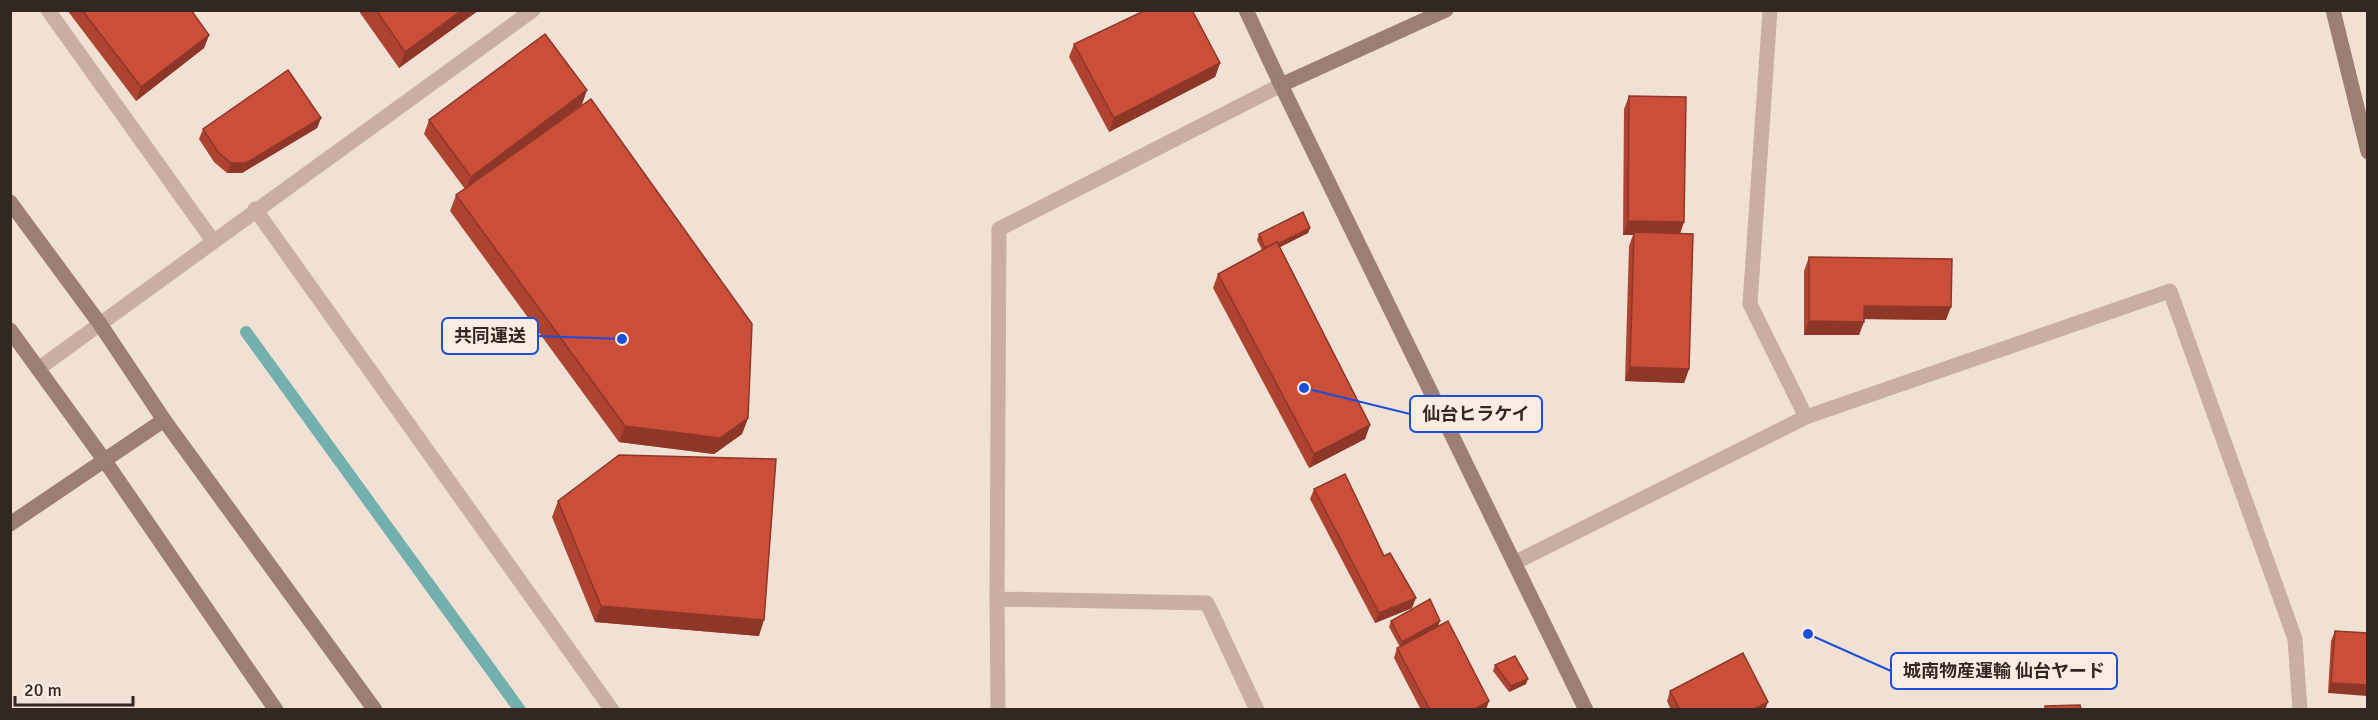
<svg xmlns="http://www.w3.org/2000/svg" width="2378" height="720" font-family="Signika,'Noto Sans JP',sans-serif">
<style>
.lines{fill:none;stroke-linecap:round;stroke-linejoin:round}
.stream{stroke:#73afac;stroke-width:12}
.street{stroke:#c9afa1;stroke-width:15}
.secondary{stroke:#9d7e73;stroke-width:15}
.wall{fill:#af4331}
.shaded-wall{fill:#8e3728}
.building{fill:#cb4e39;stroke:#8e3728;stroke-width:1.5}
.leader{fill:none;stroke:#1d4ed8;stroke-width:2}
.callout-dot{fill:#1d4ed8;stroke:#f9ece1;stroke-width:2}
.callout{fill:#f9ece1;stroke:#1d4ed8;stroke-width:2}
.callout-label{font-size:18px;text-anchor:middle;font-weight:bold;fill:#332724}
</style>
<rect width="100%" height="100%" fill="#f1e1d5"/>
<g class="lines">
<polyline class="stream" points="246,332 520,710"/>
<g class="street">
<polyline points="48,10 213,241"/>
<polyline points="1770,10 1750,304 1806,417"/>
<polyline points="255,209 612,710"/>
<polyline points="38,369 533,10"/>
<polyline points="1514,563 1806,417 2170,291 2295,639 2300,710"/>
<polyline points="997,599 998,710"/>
<polyline points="1257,710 1207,603 997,599 999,229 1281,85"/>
</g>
<g class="secondary">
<polyline points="1246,10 1281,85"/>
<polyline points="1446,10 1281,85 1586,710"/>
<polyline points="2333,10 2368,152"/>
<polyline points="10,202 100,324 164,420 375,710"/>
<polyline points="10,330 105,461 276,710"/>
<polyline points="10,524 164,420"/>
</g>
</g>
<g class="wall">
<polygon points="67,10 191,10 209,35 204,48 136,101"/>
<polygon points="358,10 479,10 399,68"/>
<polygon points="1074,44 1220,63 1215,77 1109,132 1069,57"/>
<polygon points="587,90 582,104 748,418 742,434 714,454 619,442 450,211 456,195 465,189 424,134 429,120"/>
<polygon points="1629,96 1684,222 1680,234 1689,369 1684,383 1625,381 1629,246 1633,235 1623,235 1624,109"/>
<polygon points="321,118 317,128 242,173 227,173 214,162 199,139 203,129"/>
<polygon points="1310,228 1308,233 1280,247 1370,425 1365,439 1309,468 1213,288 1218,274 1262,250 1257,240 1259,234"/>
<polygon points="1809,257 1946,320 1864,319 1859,335 1804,335 1804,271"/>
<polygon points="1314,489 1384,556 1412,608 1375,623 1310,499"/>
<polygon points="558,501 759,636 595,622 552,517"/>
<polygon points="1391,621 1438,626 1422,635 1486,710 1421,710 1394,658 1397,648 1400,647 1389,627"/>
<polygon points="2335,631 2367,633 2328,693 2331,641"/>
<polygon points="1495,665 1526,684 1509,692 1493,671"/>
<polygon points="1670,691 1765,710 1671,710 1667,701"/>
</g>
<g class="shaded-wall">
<polygon points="462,10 479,10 399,68 405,52"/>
<polygon points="209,35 204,48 136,101 141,87"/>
<polygon points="1220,63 1215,77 1109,132 1114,118"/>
<polygon points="587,90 582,104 466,190 471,177"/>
<polygon points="321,118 317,128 242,173 227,173 231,163"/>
<polygon points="1628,221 1684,222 1679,235 1634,232 1633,235 1623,235"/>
<polygon points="1310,228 1308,233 1264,255 1266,250"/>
<polygon points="1864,306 1951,307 1946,320 1859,319"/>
<polygon points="1809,321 1864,322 1859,335 1804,335"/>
<polygon points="1630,367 1689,369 1684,383 1625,381"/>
<polygon points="748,418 742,434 714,454 619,442 625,426"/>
<polygon points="1370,425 1365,439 1309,468 1314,454"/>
<polygon points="1416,598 1412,608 1375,623 1379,613"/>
<polygon points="601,606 764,620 759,636 595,622"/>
<polygon points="1440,621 1438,626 1400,647 1402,642"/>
<polygon points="1528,679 1526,684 1509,692 1511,686"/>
<polygon points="2331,683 2367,685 2367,696 2328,693"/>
<polygon points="1489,701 1486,710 1473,710"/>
<polygon points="1768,702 1765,710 1752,710"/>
</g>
<g class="building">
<polygon points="82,10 191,10 209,35 141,87"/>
<polygon points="376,10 462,10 405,52"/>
<polygon points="1146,10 1192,10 1220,63 1114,118 1074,44"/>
<polygon points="545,34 587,90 471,177 429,120"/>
<polygon points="288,70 321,118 246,163 231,163 218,152 203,129"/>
<polygon points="1629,96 1686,97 1684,222 1628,221"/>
<polygon points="591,99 752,324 748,418 720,438 625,426 456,195"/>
<polygon points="1303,212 1310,228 1278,244 1277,242 1265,248 1259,234"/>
<polygon points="1634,232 1693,234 1689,369 1630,367"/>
<polygon points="1277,242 1370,425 1314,454 1218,274"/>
<polygon points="1809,257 1952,259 1951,307 1864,306 1864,322 1809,321"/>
<polygon points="619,455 776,459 764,620 601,606 558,501"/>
<polygon points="1345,474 1384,556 1390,553 1416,598 1379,613 1314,489"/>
<polygon points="1430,599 1440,621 1402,642 1391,621"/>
<polygon points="1448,621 1489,701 1473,710 1430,710 1397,648"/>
<polygon points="2335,631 2367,633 2367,685 2331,683"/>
<polygon points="1743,653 1768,702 1752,710 1680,710 1670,691"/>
<polygon points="1515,656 1528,679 1511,686 1495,665"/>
<polygon points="2080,705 2081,710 2045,710 2045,706"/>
</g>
<path class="leader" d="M622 339L538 336M1304 388L1410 414M1808 634L1891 671"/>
<g class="callout-dot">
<circle cx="622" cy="339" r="6"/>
<circle cx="1304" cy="388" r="6"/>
<circle cx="1808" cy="634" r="6"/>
</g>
<g class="callout">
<rect x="442" y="318" width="96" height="36" rx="6"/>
<rect x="1410" y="396" width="132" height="36" rx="6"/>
<rect x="1891" y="653" width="226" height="36" rx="6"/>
</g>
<g class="callout-label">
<text x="490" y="342">共同運送</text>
<text x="1476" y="420">仙台ヒラケイ</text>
<text x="2004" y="677">城南物産運輸 仙台ヤード</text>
</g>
<rect width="2378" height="720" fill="none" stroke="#332724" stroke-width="24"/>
<path d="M15 696v9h118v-9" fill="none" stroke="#332724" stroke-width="3"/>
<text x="24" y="696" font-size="18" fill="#332724" stroke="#f9ece1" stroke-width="4.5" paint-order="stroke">20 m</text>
</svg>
